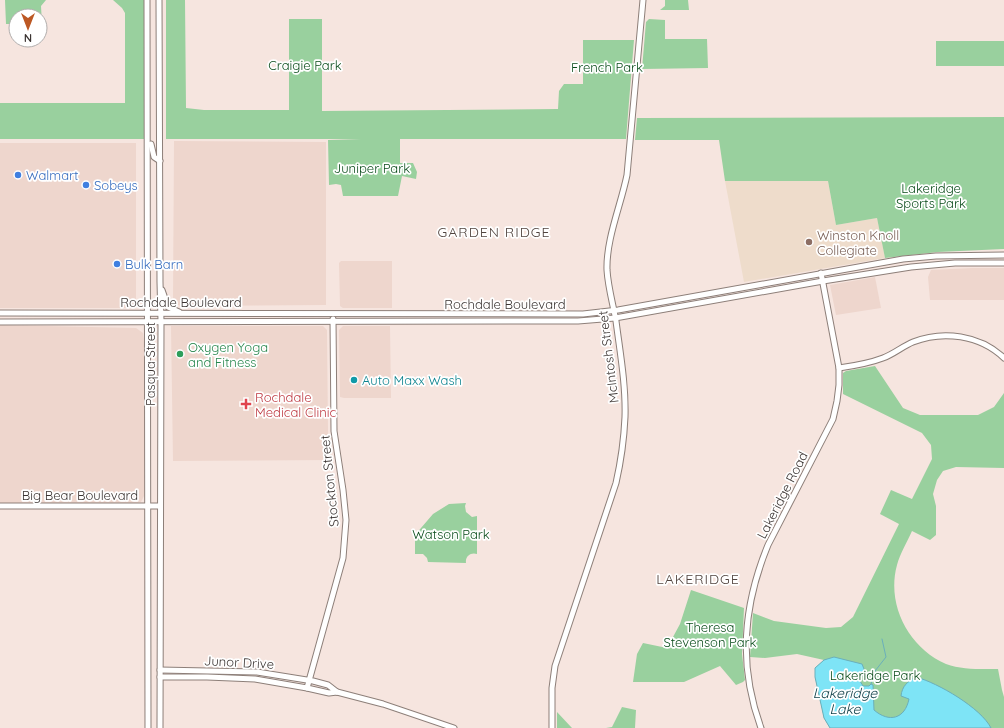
<svg xmlns="http://www.w3.org/2000/svg" width="1004" height="728" font-family="Quicksand,sans-serif">
<style>
.built{fill:#eed6cd}
.education{fill:#eedccb}
.green{fill:#99d09e}
.water{fill:#7ee4f6;stroke:#6aafbb}
.lines{fill:none;stroke-linecap:round;stroke-linejoin:round}
.stream{stroke:#6aafbb;stroke-width:1}
.secondary-casing{stroke:#8d7f79;stroke-width:7}
.secondary{stroke:#fff;stroke-width:5}
.shop-dot{fill:#3f7fe0;stroke:#fff;stroke-width:1.5}
.education-dot{fill:#8d6e63;stroke:#fff;stroke-width:1.5}
.leisure-dot{fill:#2e9e5b;stroke:#fff;stroke-width:1.5}
.culture-dot{fill:#0f9aa8;stroke:#fff;stroke-width:1.5}
.health-dot{fill:#e0444e;stroke:#fff;stroke-width:1.5}
.labels{text-anchor:middle;dominant-baseline:central;stroke-width:3.5;stroke-linejoin:round;paint-order:stroke}
.park-label{font-size:13px;fill:#084b19;stroke:#fff}
.shop-label{font-size:13px;fill:#366cbe;stroke:#fff;text-anchor:start}
.education-label{font-size:13px;fill:#785e54;stroke:#fff;text-anchor:start}
.street-label{font-size:13px;fill:#3b3432;stroke:#fff}
.leisure-label{font-size:13px;fill:#27864d;stroke:#fff;text-anchor:start}
.culture-label{font-size:13px;fill:#0d838f;stroke:#fff;text-anchor:start}
.health-label{font-size:13px;fill:#be3a42;stroke:#fff;text-anchor:start}
.neighbourhood-label{font-size:14px;letter-spacing:1px;fill:#51443f;stroke:#fff}
.water-label{font-size:14px;font-style:italic;fill:#114149;stroke:#fff}
</style>
<rect width="100%" height="100%" fill="#f6e5df"/>
<g class="built">
<polygon points="174,141 326,142 326,305 181,306 173,303"/>
<rect x="0" y="143" width="136" height="165"/>
<polygon points="341,261 392,261 392,308 343,308 340,306 339,263"/>
<polygon points="972,268 1004,268 1004,300 930,300 928,277 931,270"/>
<polygon points="875,277 881,308 836,315 830,285"/>
<polygon points="0,325 136,328 143,333 144,342 144,496 141,502 137,503 0,504"/>
<polygon points="171,326 323,326 327,330 328,431 330,460 173,461"/>
<polygon points="343,326 390,326 391,398 344,398 340,397 339,330"/>
</g>
<polygon class="education" points="725,181 828,181 836,225 877,218 885,258 744,282"/>
<g class="green">
<polygon points="5,0 46,0 41,6 42,24 40,24 40,16 16,16 16,24 6,24"/>
<polygon points="113,0 145,0 146,139 0,139 0,103 125,103 125,13 122,8"/>
<polygon points="166,0 185,0 186,108 204,110 289,110 289,19 322,19 322,111 558,109 559,91 564,84 583,84 583,40 634,40 626,139 400,139 400,163 413,163 417,172 416,179 402,176 398,196 343,196 341,185 336,184 329,185 328,140 361,139 166,139"/>
<polygon points="665,0 688,0 689,10 660,10 665,6"/>
<polygon points="649,19 665,20 665,39 707,39 708,68 642,69 646,22"/>
<rect x="936" y="41" width="68" height="25"/>
<polygon points="1004,117 1004,249 938,252 885,258 877,218 836,225 828,181 725,181 719,140 635,140 637,118"/>
<path d="M875,366l28,42 17,7h58l16,-8 10,-14v75l-48,-1 -13,4 -6,9 -4,14 3,12v29l-6,5 -18,-9c-5,11 -12,23 -15,34 -11,40 12,83 49,99 16,6 36,5 52,5l4,21 2,7v31h-174l-6,-10 -9,-41v-9l9,-8 -27,-6 -32,4 -15,-1 3,-44 21,8 52,7 15,-1 12,-10 46,-93 -19,-10 11,-24 21,9 20,-40 -1,-14 -9,-12 -79,-39v-21l3,-2z"/>
<path d="M466,503l-1,3 1,6 6,5 5,-1v38c-6,-2 -12,2 -11,9l-38,-1 -1,-4 -4,-4h-8v-19l18,-21 16,-10z"/>
<polygon points="691,590 744,608 742,654 745,680 743,682 736,685 720,666 684,682 633,682 637,654 643,643 667,648 680,624"/>
<polygon points="622,707 636,710 635,728 606,728 612,727"/>
<polygon points="557,712 572,728 557,728"/>
</g>
<path class="water" d="M834,657l28,7 2,5v5l-3,3 -1,4 3,5h6l2,-2 2,1 1,25c15,13 31,9 35,-11l-8,-3c1,-10 7,-15 15,-19 22,6 65,31 75,51h-161l-6,-10 -9,-41v-9l9,-8z"/>
<g class="lines">
<polyline class="stream" points="871,684 875,671 886,657 882,639"/>
<defs>
<g id="secondary">
<polyline points="147,0 148,728"/>
<polyline points="159,0 160,282 161,321 160,728"/>
<polyline points="151,144 154,157 160,161"/>
<polyline points="162,290 168,307 179,312"/>
<polyline points="0,313 583,314 618,310 903,259 936,256 1004,255"/>
<polyline points="0,322 578,321 615,318 823,281 911,267 955,263 1004,263"/>
<path d="M839,368c14,-2 31,-5 44,-10 11,-4 20,-12 30,-16 30,-12 67,-7 91,16"/>
<polyline points="0,506 160,506"/>
<polyline points="160,670 257,672 313,681 328,685 337,692"/>
<polyline points="160,677 207,677 255,679 307,688 329,693 337,692 383,704 454,728"/>
<polyline points="307,688 343,558 346,520 343,490 334,431 333,319"/>
<path d="M552,728v-40l3,-22 61,-183c5,-22 8,-44 9,-66 1,-32 -5,-65 -9,-96 -3,-17 -8,-34 -9,-51 -1,-31 14,-65 20,-95l16,-175"/>
<path d="M761,728c-23,-63 -18,-122 7,-183l65,-126 4,-18 2,-16v-17l-18,-95"/>
</g>
</defs>
<use href="#secondary" class="secondary-casing"/>
<use href="#secondary" class="secondary"/>
</g>
<g class="shop-dot">
<circle cx="18" cy="175" r="4"/>
<circle cx="86" cy="185" r="4"/>
<circle cx="117" cy="264" r="4"/>
</g>
<circle class="education-dot" cx="809" cy="242" r="4"/>
<circle class="leisure-dot" cx="180" cy="354" r="4"/>
<circle class="culture-dot" cx="354" cy="380" r="4"/>
<path class="health-dot" d="M244 398h4v4h4v4h-4v4h-4v-4h-4v-4h4z"/>
<g class="labels">
<g class="park-label">
<text x="305" y="65">Craigie Park</text>
<text x="607" y="67">French Park</text>
<text x="372" y="168">Juniper Park</text>
<text x="931" y="188">Lakeridge<tspan x="931" dy="15">Sports Park</tspan></text>
<text x="451" y="534">Watson Park</text>
<text x="710" y="627">Theresa<tspan x="710" dy="15">Stevenson Park</tspan></text>
<text x="875" y="675">Lakeridge Park</text>
</g>
<g class="shop-label">
<text x="26" y="175">Walmart</text>
<text x="94" y="185">Sobeys</text>
<text x="125" y="264">Bulk Barn</text>
</g>
<g class="education-label">
<text x="817" y="235">Winston Knoll<tspan x="817" dy="15">Collegiate</tspan></text>
</g>
<g class="street-label">
<text x="181" y="302">Rochdale Boulevard</text>
<text x="505" y="304">Rochdale Boulevard</text>
<text transform="translate(608 357) rotate(-97)">McIntosh Street</text>
<text transform="translate(150 364) rotate(-90)">Pasqua Street</text>
<text transform="translate(329 481) rotate(-96)">Stockton Street</text>
<text x="80" y="495">Big Bear Boulevard</text>
<text transform="translate(782 495) rotate(-63)">Lakeridge Road</text>
<text transform="translate(239 662) rotate(3)">Junor Drive</text>
</g>
<g class="leisure-label">
<text x="188" y="347">Oxygen Yoga<tspan x="188" dy="15">and Fitness</tspan></text>
</g>
<g class="culture-label">
<text x="362" y="380">Auto Maxx Wash</text>
</g>
<g class="health-label">
<text x="255" y="397">Rochdale<tspan x="255" dy="15">Medical Clinic</tspan></text>
</g>
<g class="neighbourhood-label">
<text x="494" y="232">GARDEN RIDGE</text>
<text x="698" y="579">LAKERIDGE</text>
</g>
<g class="water-label">
<text x="845" y="693">Lakeridge<tspan x="845" dy="16">Lake</tspan></text>
</g>
</g>
<g transform="translate(28 28) rotate(180)"><circle r="19" fill="#ffffff" stroke="#b1aead"/>
<path d="M0-3L7 15L0 10L-7 15Z" fill="#bc5824"/>
<text y="-6" font-size="11" font-weight="bold" text-anchor="middle" fill="#3b3432">N</text>
</g>
</svg>
